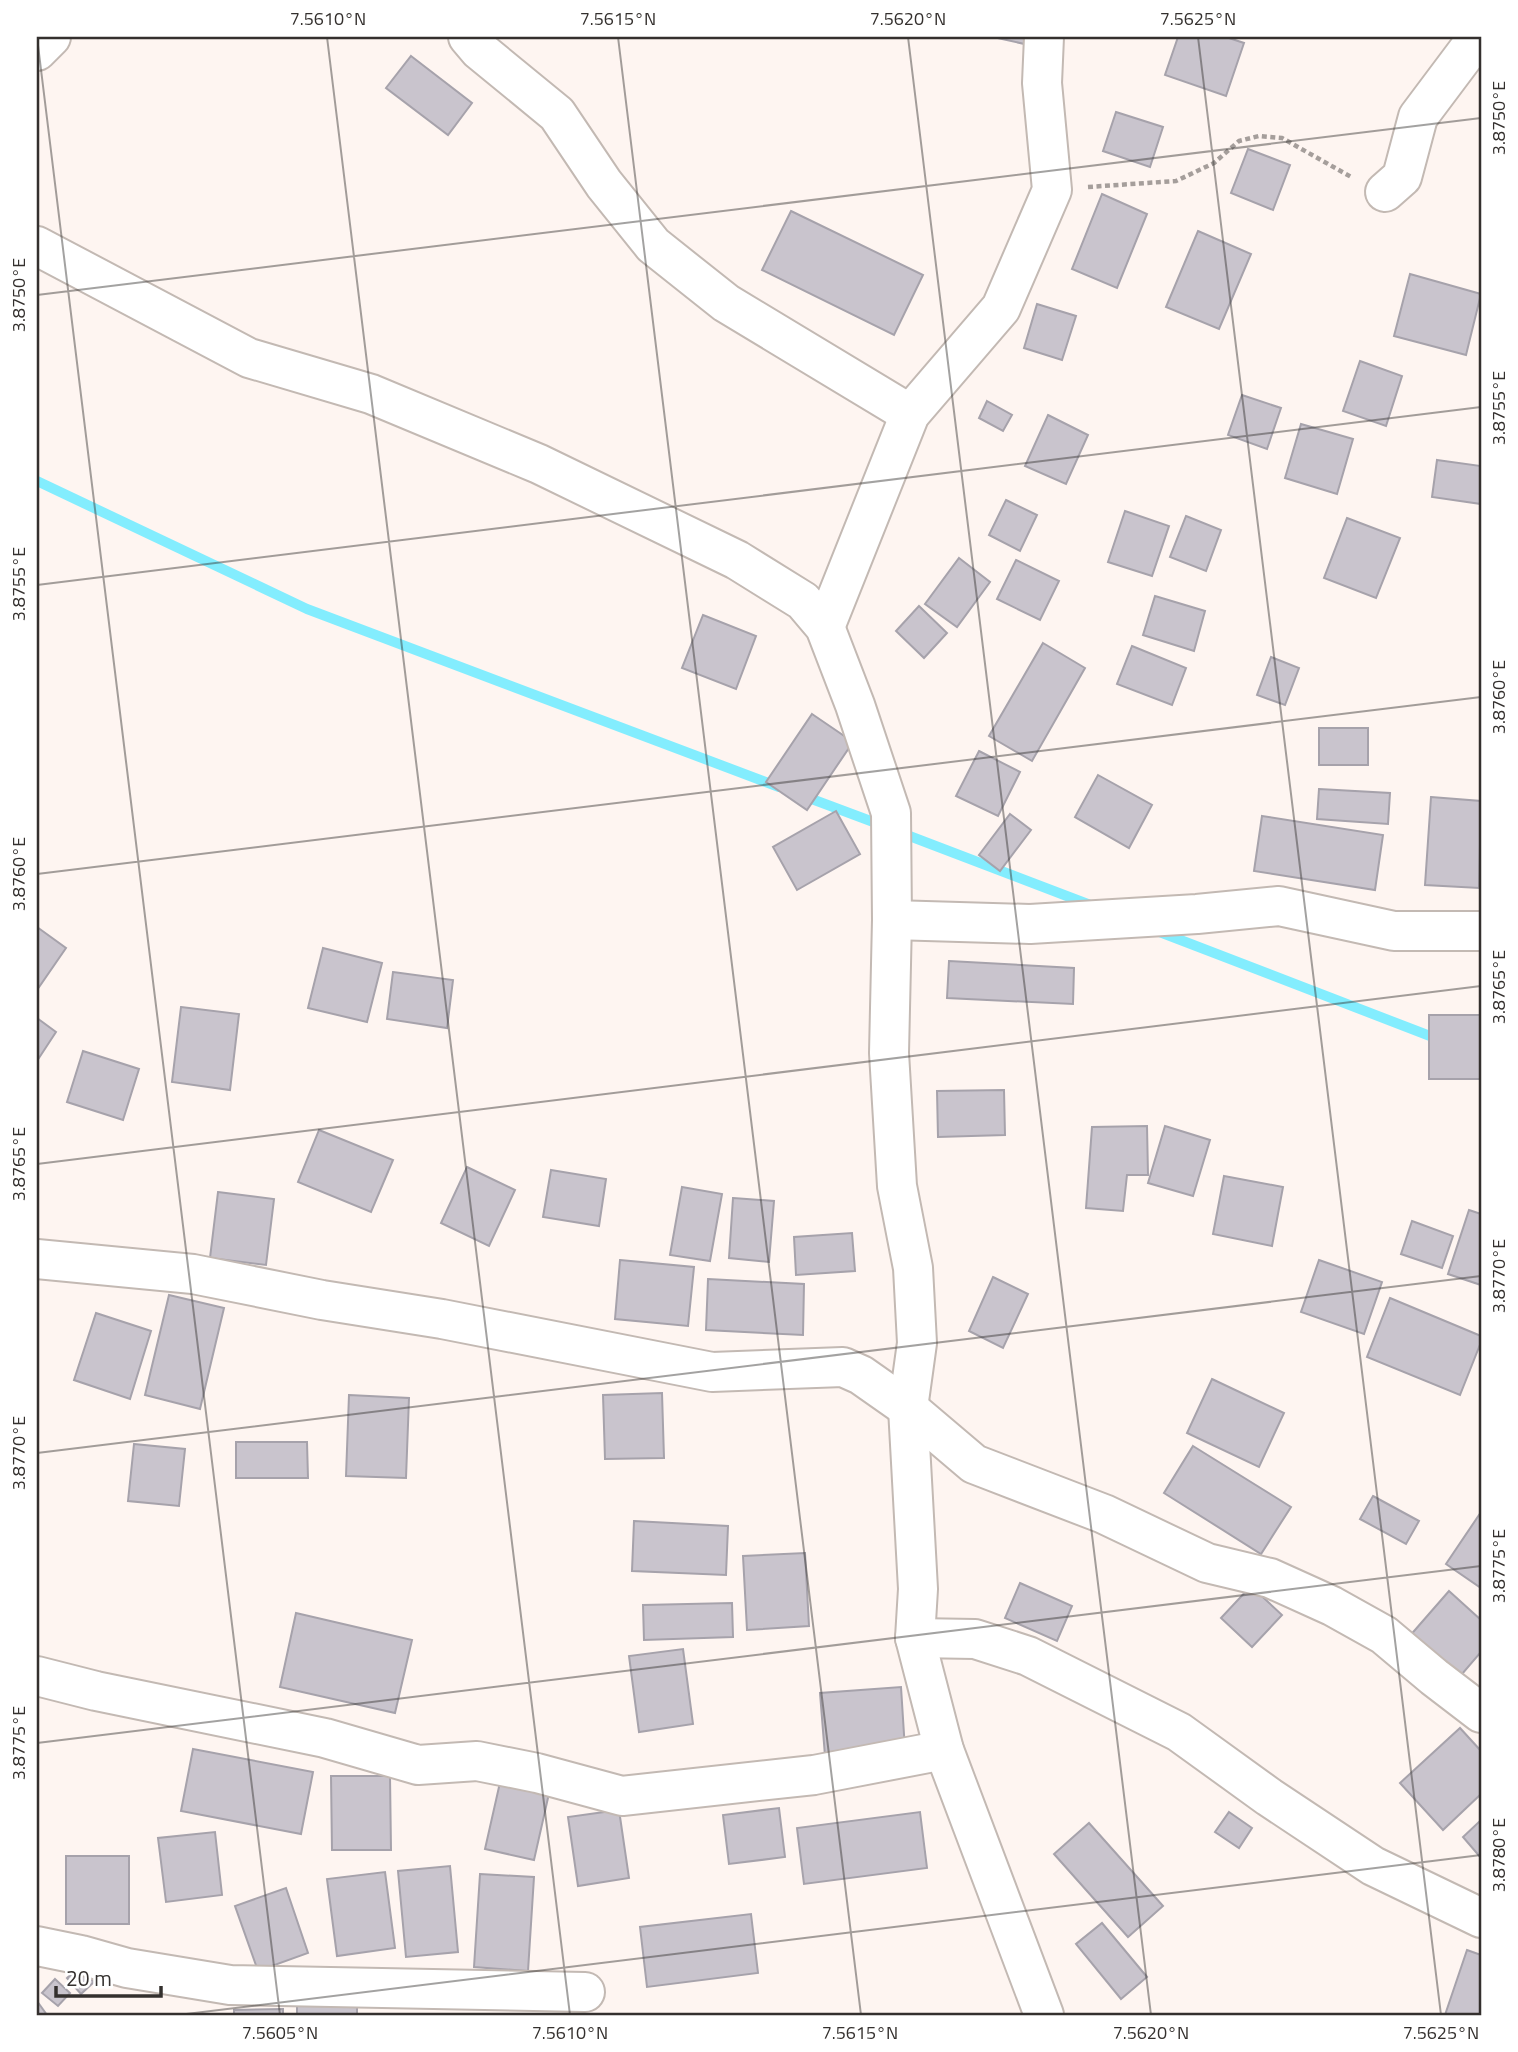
<svg xmlns="http://www.w3.org/2000/svg" width="1518" height="2052" font-family="'Titillium Web',sans-serif">
<style>
.lines{fill:none;stroke-linecap:round;stroke-linejoin:round}
.stream{stroke:#83edfe;stroke-width:10}
.building{fill:#c9c4cd;stroke:#a6a2ab;stroke-width:2}
.street-casing{stroke:#c3b9b3;stroke-width:42}
.path{stroke:#a59e9b;stroke-width:4.5;stroke-dasharray:5 3.5;stroke-linecap:butt}
.street{stroke:#fff;stroke-width:38}
.ticks{fill:none;stroke:#34302e;stroke-width:2;stroke-opacity:0.45}
.neatline{fill:none;stroke:#34302e;stroke-width:2.5}
.ticks-label{font-size:18px;text-anchor:middle;fill:#34302e}
</style>
<rect width="100%" height="100%" fill="#fef5f1"/>
<g class="lines">
<g class="stream">
<polyline points="37,481 307,609 779,787"/>
<polyline points="801,795 884,826"/>
<polyline points="899,832 1093,906"/>
<polyline points="1157,931 1443,1041"/>
</g>
</g>
<g class="building">
<polygon points="993,37 1031,37 1029,45"/>
<polygon points="1178,37 1226,37 1244,43 1226,96 1165,75"/>
<polygon points="411,56 472,103 448,135 386,88"/>
<polygon points="1116,112 1163,127 1150,167 1103,151"/>
<polygon points="1248,149 1290,165 1273,210 1231,193"/>
<polygon points="1102,194 1147,214 1117,288 1072,269"/>
<polygon points="791,211 923,275 894,335 762,270"/>
<polygon points="1198,231 1251,254 1219,329 1166,307"/>
<polygon points="1410,274 1481,294 1466,355 1394,336"/>
<polygon points="1037,304 1076,316 1062,360 1024,348"/>
<polygon points="1360,361 1402,376 1386,426 1343,411"/>
<polygon points="1242,395 1281,408 1267,449 1228,435"/>
<polygon points="987,401 1012,415 1003,431 979,418"/>
<polygon points="1048,415 1088,435 1066,484 1025,466"/>
<polygon points="1301,424 1353,439 1337,494 1285,478"/>
<polygon points="1437,460 1481,466 1481,504 1432,497"/>
<polygon points="1006,500 1037,515 1020,551 989,535"/>
<polygon points="1125,511 1169,526 1152,576 1108,562"/>
<polygon points="1186,516 1221,530 1206,571 1170,557"/>
<polygon points="1347,518 1400,538 1376,598 1324,578"/>
<polygon points="959,558 990,582 957,627 925,604"/>
<polygon points="1016,560 1059,581 1040,620 997,599"/>
<polygon points="1155,596 1205,611 1194,651 1143,635"/>
<polygon points="919,606 947,633 924,658 896,631"/>
<polygon points="703,615 756,636 736,689 682,668"/>
<polygon points="1043,643 1085,668 1032,761 989,736"/>
<polygon points="1132,646 1186,668 1172,705 1117,684"/>
<polygon points="1271,657 1299,668 1285,705 1257,695"/>
<polygon points="812,714 853,742 807,810 766,782"/>
<rect x="1319" y="728" width="49" height="37"/>
<polygon points="979,751 1020,772 998,816 956,796"/>
<polygon points="1098,775 1152,805 1129,848 1075,817"/>
<polygon points="1319,789 1390,793 1388,824 1317,819"/>
<polygon points="1431,797 1481,801 1479,888 1425,885"/>
<polygon points="836,811 860,854 797,890 773,847"/>
<polygon points="1010,814 1031,830 1000,871 979,855"/>
<polygon points="1262,816 1383,835 1375,890 1254,871"/>
<polygon points="37,927 66,948 37,990"/>
<polygon points="323,948 382,963 367,1022 308,1008"/>
<polygon points="949,961 1074,968 1073,1004 947,998"/>
<polygon points="393,972 453,980 447,1028 387,1019"/>
<polygon points="181,1007 239,1014 230,1090 172,1082"/>
<rect x="1429" y="1015" width="52" height="64"/>
<polygon points="37,1018 56,1032 37,1061"/>
<polygon points="83,1051 139,1069 123,1120 67,1102"/>
<polygon points="1004,1090 1005,1135 938,1137 937,1091"/>
<polygon points="1147,1126 1148,1175 1127,1175 1123,1211 1086,1208 1092,1127"/>
<polygon points="1165,1126 1210,1140 1193,1196 1148,1183"/>
<polygon points="319,1130 393,1160 371,1212 298,1182"/>
<polygon points="467,1167 515,1190 489,1246 441,1223"/>
<polygon points="551,1170 606,1179 599,1226 543,1217"/>
<polygon points="1224,1176 1283,1187 1272,1246 1213,1234"/>
<polygon points="682,1187 722,1194 710,1261 670,1255"/>
<polygon points="218,1192 274,1199 266,1265 210,1258"/>
<polygon points="733,1198 774,1201 769,1262 729,1258"/>
<polygon points="1469,1210 1481,1214 1481,1285 1448,1274"/>
<polygon points="1412,1221 1453,1236 1442,1268 1401,1254"/>
<polygon points="852,1233 855,1271 796,1275 794,1237"/>
<polygon points="620,1260 694,1267 688,1326 615,1319"/>
<polygon points="1319,1260 1382,1282 1364,1334 1301,1312"/>
<polygon points="993,1277 1028,1294 1003,1348 969,1331"/>
<polygon points="708,1279 804,1284 803,1335 706,1330"/>
<polygon points="169,1295 224,1308 200,1409 145,1395"/>
<polygon points="1390,1298 1481,1336 1481,1342 1460,1395 1367,1357"/>
<polygon points="96,1313 151,1331 130,1399 74,1380"/>
<polygon points="1212,1379 1284,1413 1259,1467 1187,1433"/>
<polygon points="662,1393 664,1458 605,1459 603,1395"/>
<polygon points="349,1395 409,1398 406,1478 346,1476"/>
<polygon points="236,1442 307,1442 308,1478 236,1478"/>
<polygon points="134,1444 185,1449 179,1506 128,1501"/>
<polygon points="1193,1446 1291,1507 1261,1554 1164,1493"/>
<polygon points="1373,1496 1419,1521 1406,1544 1360,1519"/>
<polygon points="1481,1512 1481,1588 1446,1564"/>
<polygon points="634,1521 728,1526 726,1575 632,1571"/>
<polygon points="805,1553 809,1626 747,1630 743,1556"/>
<polygon points="1020,1583 1072,1606 1057,1641 1005,1618"/>
<polygon points="1251,1586 1282,1615 1252,1647 1221,1618"/>
<polygon points="1449,1591 1481,1620 1481,1652 1456,1681 1408,1638"/>
<polygon points="732,1603 733,1637 644,1640 643,1605"/>
<polygon points="296,1613 412,1640 395,1713 280,1687"/>
<polygon points="683,1649 693,1724 639,1732 629,1656"/>
<polygon points="901,1687 905,1750 825,1756 820,1693"/>
<polygon points="1460,1728 1481,1751 1481,1794 1443,1830 1400,1783"/>
<polygon points="193,1749 313,1772 301,1834 181,1811"/>
<polygon points="331,1776 390,1776 391,1850 332,1850"/>
<polygon points="501,1778 550,1789 534,1860 485,1849"/>
<polygon points="779,1808 785,1857 729,1864 723,1815"/>
<polygon points="619,1810 629,1878 578,1886 568,1817"/>
<polygon points="920,1812 927,1868 804,1884 797,1828"/>
<polygon points="1229,1812 1252,1828 1239,1848 1215,1832"/>
<polygon points="1481,1820 1481,1858 1463,1837"/>
<polygon points="1089,1823 1163,1906 1128,1937 1054,1854"/>
<polygon points="215,1832 222,1895 166,1902 158,1838"/>
<rect x="66" y="1856" width="63" height="68"/>
<polygon points="450,1866 458,1952 406,1957 398,1871"/>
<polygon points="385,1872 395,1948 337,1956 327,1879"/>
<polygon points="480,1874 534,1877 528,1971 474,1967"/>
<polygon points="286,1888 308,1953 258,1971 235,1906"/>
<polygon points="751,1914 758,1973 647,1987 640,1927"/>
<polygon points="1102,1923 1147,1977 1121,1999 1076,1944"/>
<polygon points="1467,1950 1481,1955 1481,2015 1445,2015"/>
<polygon points="80,1966 94,1982 81,1994 67,1978"/>
<polygon points="55,1979 70,1993 58,2006 42,1993"/>
<polygon points="37,2001 47,2015 37,2015"/>
<polygon points="297,2005 357,2007 357,2015 297,2015"/>
<polygon points="283,2009 283,2015 234,2015 234,2010"/>
</g>
<g class="lines">
<defs>
<g id="street">
<polyline points="468,37 479,50 557,114 604,184 653,245 726,303 910,414"/>
<polyline points="37,51 51,37"/>
<polyline points="1385,192 1402,177 1418,117 1478,37"/>
<polyline points="37,246 249,358 371,394 539,464 737,560 803,601 825,627 855,705 891,813 892,920 889,1053 897,1186 913,1268 917,1343 908,1408 918,1589 915,1638 944,1750 1044,2015"/>
<polyline points="825,627 910,414 1001,308 1052,190 1042,83 1044,37"/>
<polyline points="892,920 1030,924 1197,914 1279,906 1394,931 1481,931"/>
<polyline points="37,1259 193,1274 322,1300 442,1319 712,1372 843,1367 861,1375 908,1408 974,1464 1104,1514 1207,1563 1270,1578 1332,1606 1384,1635 1434,1677 1481,1713"/>
<polyline points="915,1638 975,1639 1028,1656 1179,1732 1269,1797 1373,1866 1481,1918"/>
<polyline points="37,1676 96,1691 325,1738 418,1765 477,1761 537,1773 622,1796 814,1775 944,1750"/>
<polyline points="37,1946 81,1955 127,1968 230,1985 585,1992"/>
</g>
</defs>
<use href="#street" class="street-casing"/>
<polyline class="path" points="1088,187 1176,181 1214,163 1239,141 1259,136 1282,138 1353,178"/>
<use href="#street" class="street"/>
</g>
<path class="ticks" d="M37,37l243,1978M327,37l243,1978M618,37l243,1978M908,37l243,1978M1198,37l243,1978M37,295l1444,-177M37,585l1444,-178M37,874l1444,-177M37,1164l1444,-178M37,1453l1444,-177M37,1743l1444,-177M178,2015l1303,-160"/>
<rect width="1518" height="2052" fill="none" stroke="#ffffff" stroke-width="77"/>
<path d="M56 1986v10h105v-10" fill="none" stroke="#34302e" stroke-width="3.5"/>
<text x="66" y="1986" font-size="21" fill="#34302e" stroke="#ffffff" stroke-width="5" paint-order="stroke">20 m</text>
<rect x="38" y="38" width="1442" height="1976" class="neatline"/>
<g class="ticks-label">
<text x="328" y="25">7.5610°N</text>
<text x="618" y="25">7.5615°N</text>
<text x="908" y="25">7.5620°N</text>
<text x="1198" y="25">7.5625°N</text>
<text transform="translate(1499 118) rotate(-90)" y="6">3.8750°E</text>
<text transform="translate(19 295) rotate(-90)" y="6">3.8750°E</text>
<text transform="translate(1499 408) rotate(-90)" y="6">3.8755°E</text>
<text transform="translate(19 584) rotate(-90)" y="6">3.8755°E</text>
<text transform="translate(1499 697) rotate(-90)" y="6">3.8760°E</text>
<text transform="translate(19 874) rotate(-90)" y="6">3.8760°E</text>
<text transform="translate(1499 987) rotate(-90)" y="6">3.8765°E</text>
<text transform="translate(19 1164) rotate(-90)" y="6">3.8765°E</text>
<text transform="translate(1499 1276) rotate(-90)" y="6">3.8770°E</text>
<text transform="translate(19 1453) rotate(-90)" y="6">3.8770°E</text>
<text transform="translate(1499 1566) rotate(-90)" y="6">3.8775°E</text>
<text transform="translate(19 1743) rotate(-90)" y="6">3.8775°E</text>
<text transform="translate(1499 1855) rotate(-90)" y="6">3.8780°E</text>
<text x="280" y="2039">7.5605°N</text>
<text x="570" y="2039">7.5610°N</text>
<text x="860" y="2039">7.5615°N</text>
<text x="1151" y="2039">7.5620°N</text>
<text x="1441" y="2039">7.5625°N</text>
</g>
</svg>
